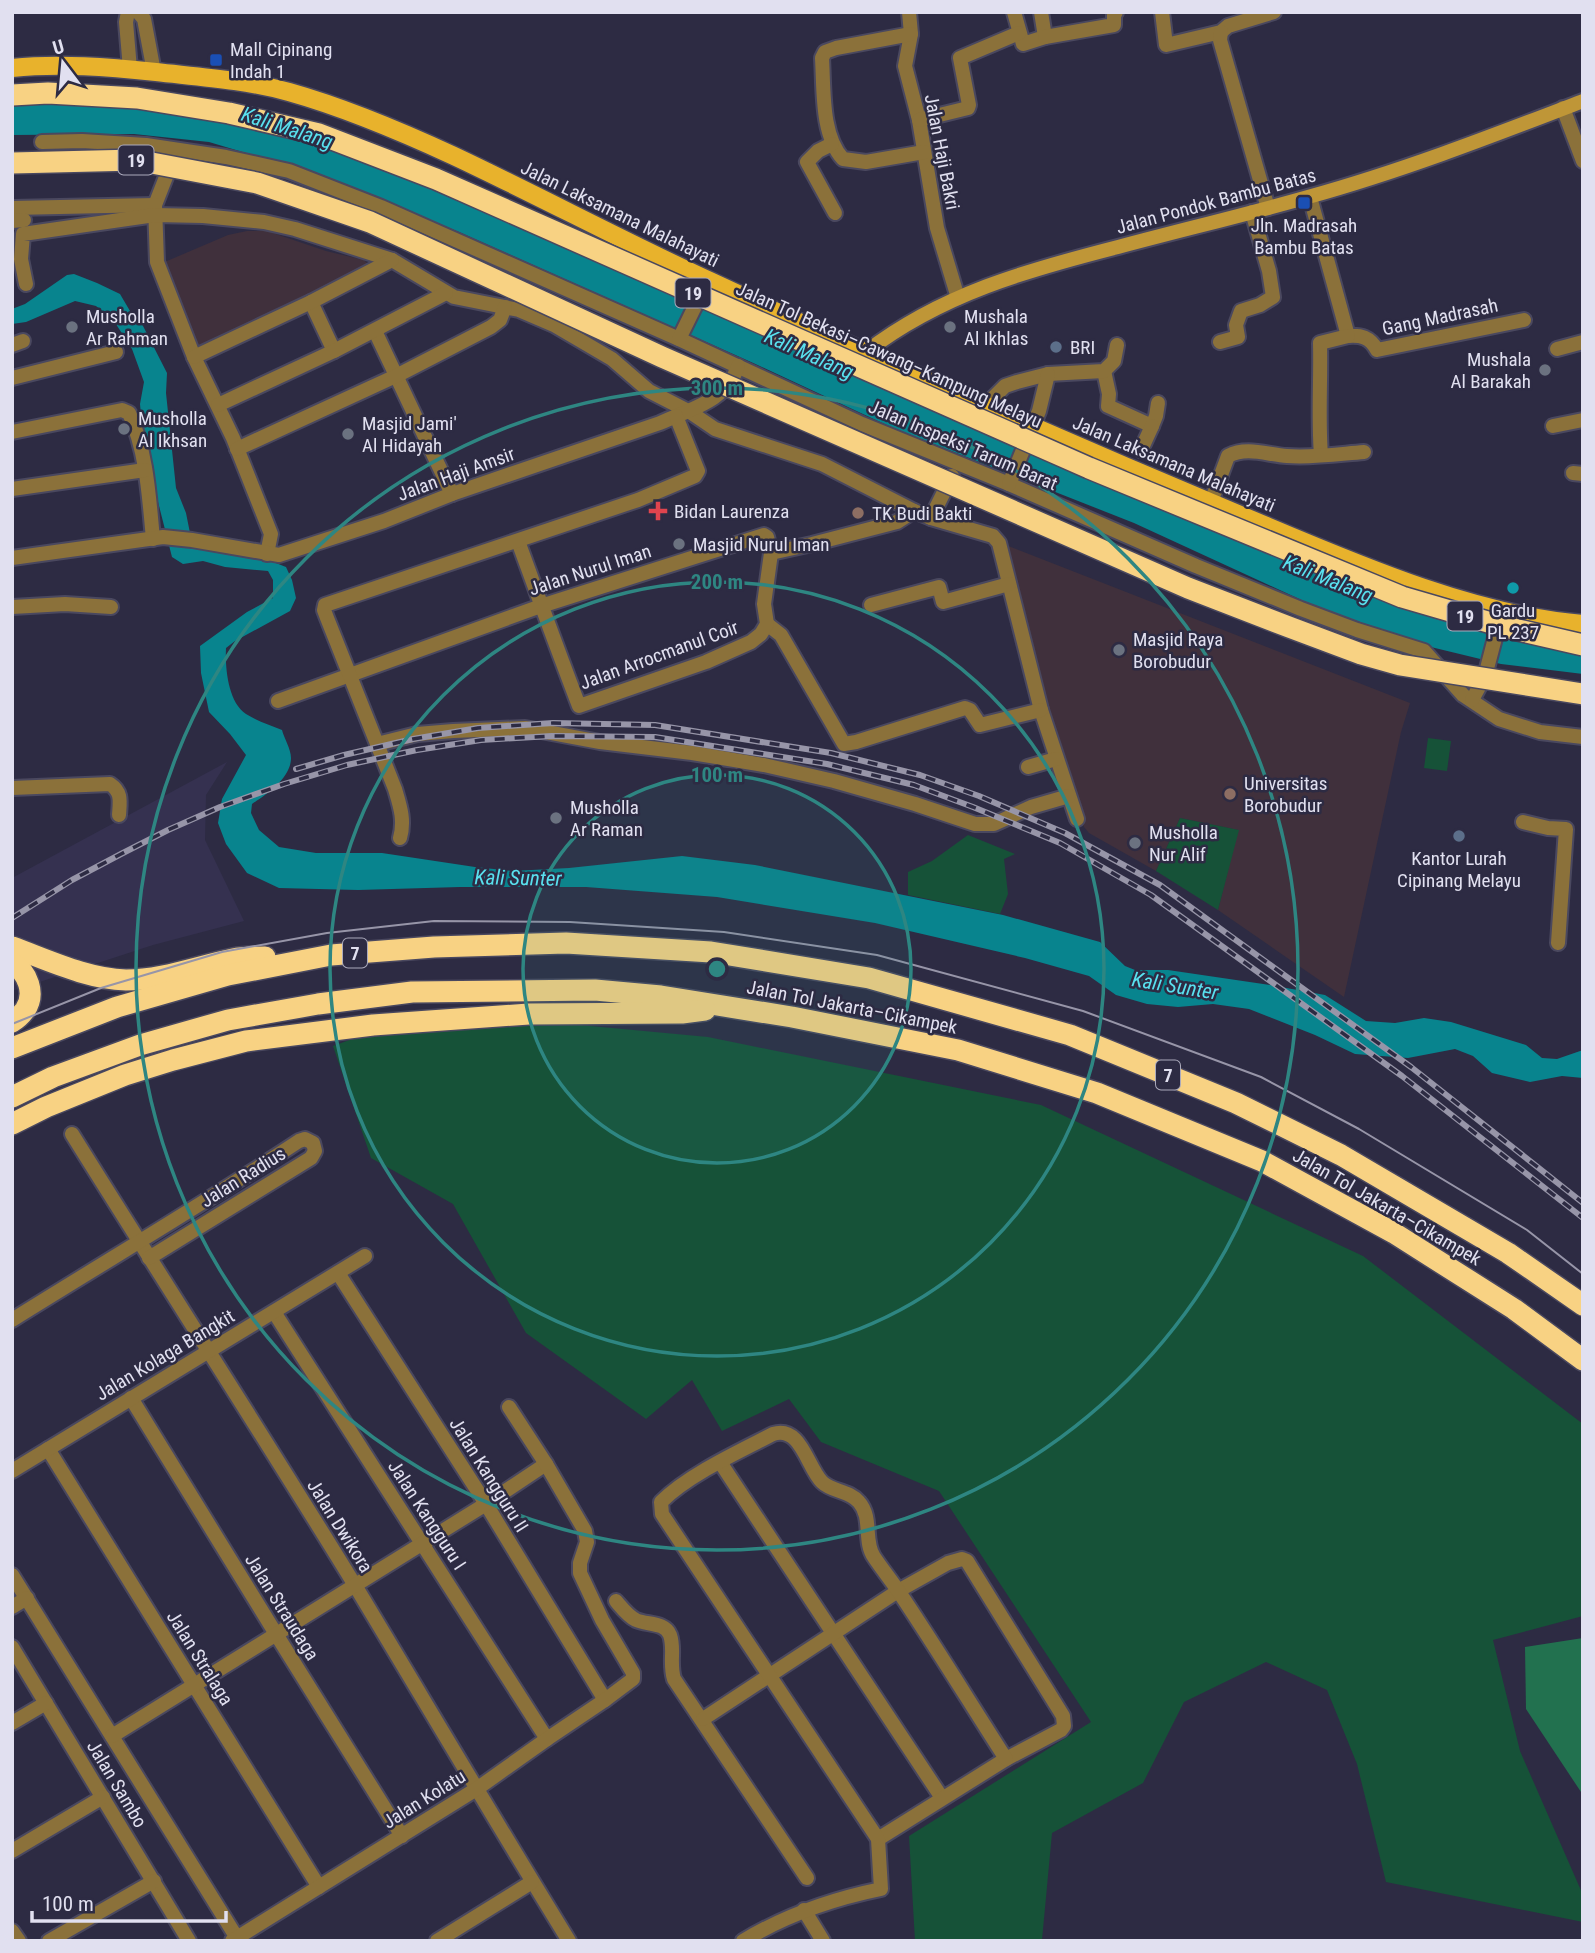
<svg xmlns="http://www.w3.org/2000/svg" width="1595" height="1953" font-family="'Roboto Condensed',sans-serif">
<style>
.built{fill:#353150}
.education{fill:#40303c}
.green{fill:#165238}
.forest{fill:#22714f}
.water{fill:#08848e}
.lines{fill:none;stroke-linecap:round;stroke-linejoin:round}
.street-casing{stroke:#4a485f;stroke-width:18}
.secondary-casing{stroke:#4a485f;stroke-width:18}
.primary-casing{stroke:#4a485f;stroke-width:21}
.highway-casing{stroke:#4a485f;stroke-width:24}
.street{stroke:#8b713a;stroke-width:14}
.secondary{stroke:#bf9637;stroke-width:14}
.primary{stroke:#e8b22c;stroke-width:18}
.highway{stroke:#f8d283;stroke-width:21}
.tram{stroke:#9795a8;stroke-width:2}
.rail-casing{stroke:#9795a8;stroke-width:6}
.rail{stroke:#2d2b43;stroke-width:3.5;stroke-dasharray:10;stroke-linecap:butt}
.highway-bridge-casing{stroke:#4a485f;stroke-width:24;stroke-linecap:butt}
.highway-bridge{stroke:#f8d283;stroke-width:21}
.ring{fill:none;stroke:#2e8682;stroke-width:3.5}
.transit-dot{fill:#1a4fb4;stroke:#2d2b43;stroke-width:2.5}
.worship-dot{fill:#6b7280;stroke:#2d2b43;stroke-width:2.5}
.service-dot{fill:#5c6f8a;stroke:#2d2b43;stroke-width:2.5}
.health-dot{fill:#e0444e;stroke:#2d2b43;stroke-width:2.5}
.education-dot{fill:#8d6e63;stroke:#2d2b43;stroke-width:2.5}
.culture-dot{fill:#0f9aa8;stroke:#2d2b43;stroke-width:2.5}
.labels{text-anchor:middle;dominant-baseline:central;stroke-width:5;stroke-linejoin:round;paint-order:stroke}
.shield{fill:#2d2b43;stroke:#abaabc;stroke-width:2}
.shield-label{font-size:18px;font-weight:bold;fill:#e1e0f0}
.poi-label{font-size:19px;fill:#e1e0f0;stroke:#2d2b43;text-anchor:start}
.street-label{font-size:19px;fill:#e1e0f0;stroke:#2d2b43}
.water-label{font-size:21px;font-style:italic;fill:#59e1ef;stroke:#2d2b43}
.centre{fill:#2e8682;stroke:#2d2b43;stroke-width:3.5}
.ring-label{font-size:21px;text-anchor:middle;font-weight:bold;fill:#2e8682;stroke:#2d2b43;stroke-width:5;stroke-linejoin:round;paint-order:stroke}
</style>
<rect width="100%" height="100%" fill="#2d2b43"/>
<polygon class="built" points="227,762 206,795 205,840 244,921 153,945 12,991 12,878"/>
<g class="education">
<polygon points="247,231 267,231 326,251 364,260 369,265 195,356 160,264 228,235"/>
<polygon points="1003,544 1410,703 1401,732 1344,997 1218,910 1238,830 1180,818 1156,871 1089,833 1084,827 1063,771"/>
</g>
<g class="green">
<polygon points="1428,738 1451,741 1447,771 1424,768"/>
<polygon points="1180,818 1239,830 1218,910 1156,871"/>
<polygon points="968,835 1015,854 1004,859 1008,894 1000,914 908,895 908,872 932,861"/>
<polygon points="429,1011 708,1037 1041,1105 1363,1256 1583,1424 1583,1616 1493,1640 1520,1751 1583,1895 1583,1922 1386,1882 1357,1764 1327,1690 1266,1662 1184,1702 1143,1783 1052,1833 1042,1940 915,1941 909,1836 1091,1722 939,1491 821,1442 789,1399 722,1431 692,1380 646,1419 526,1333 453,1204 371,1158 333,1046"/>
</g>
<polygon class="forest" points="1583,1638 1583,1795 1526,1709 1525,1647"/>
<g class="water">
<polygon points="32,102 182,109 330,144 448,192 710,311 1583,651 1583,674 1501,664 1373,633 1134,523 893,428 751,362 459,232 320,175 209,142 134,134 12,135 12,105"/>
<path d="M74,274l23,9 23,11 10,17 12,13 25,49 -1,20 10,95 10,25 6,30 61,11 33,13 6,13 4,18 -6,13 -55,30 -9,7c-1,20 2,54 20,66 11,7 24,11 36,16 2,8 9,19 9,28 0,20 -24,36 -39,46l-1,9 8,17 20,17 37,6h66l93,14 38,4 56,-3 113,-12 73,9 248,50 97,27 25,24 10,4h33l102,15 55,10 41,26 29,2 29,-5 27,4 75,23 16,13 15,1 26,-9v28l-21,-2 -32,6 -38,-9 -19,-17 -18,-7 -47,9 -53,-4 -40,-19 -66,-26 -36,-5 -35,3 -31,-3 -31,-9 -27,-19 -64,-18 -150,-35 -158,-26 -131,-10h-126l-102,3 -79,-2 -32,-15 -21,-29 -8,-21 4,-24 24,-44 -16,-21 -21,-22 -8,-39 -1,-27 47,-34 26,-14v-18l-5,-9 -43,-4 -22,-6 -20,3 -11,-7 -15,-59 -5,-33 -9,-29 -3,-32 4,-22 -12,-33 -18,-28 -18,-15 -21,-5 -49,21 -14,2v-15l13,-5 42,-29z"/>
</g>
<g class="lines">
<defs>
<g id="street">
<polyline points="128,12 126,22 130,69"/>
<polyline points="138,12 144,19 154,72"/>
<polyline points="909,12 911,34 905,66 919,120 937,228 958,298"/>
<polyline points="1014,12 1023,44 1045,37 1041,12"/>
<polyline points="1162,12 1166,45 1221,32 1228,26 1274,12"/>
<polyline points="1221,32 1220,40 1268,208"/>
<path d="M911,34l-75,14 -11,4 -3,6c2,32 -1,77 21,101l23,3 58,-10"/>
<polyline points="1045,37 1114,25 1114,15 1116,12"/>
<polyline points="1563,108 1583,161"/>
<polyline points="919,120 968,108 969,105 960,58 1019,33"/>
<polyline points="42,142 82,141 146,145 226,157 289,171 381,207 679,339 862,424 1009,484 1196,566 1301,609 1357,630 1424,651 1463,695 1499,719 1540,732 1583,737"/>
<polyline points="832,144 818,151 807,162 835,213"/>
<polyline points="173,159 155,205 157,262 194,357 233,438 271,534 267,554"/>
<path d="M1310,197l38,139c13,-1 22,1 29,14l147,-30"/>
<polyline points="12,208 155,205"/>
<polyline points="12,221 24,220"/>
<polyline points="26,284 21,259 23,234 155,215 203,216 264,222 295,229 392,260 454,297 519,310 554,325 612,359 649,391 690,412 715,429 822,464 914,511"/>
<polyline points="311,302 334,351"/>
<polyline points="375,331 452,494"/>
<polyline points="679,339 704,288"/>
<polyline points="1220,342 1238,337 1236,325 1241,311 1260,305 1273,297 1269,271 1252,212"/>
<polyline points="12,345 23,341"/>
<polyline points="1557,349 1583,342"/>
<polyline points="194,357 311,302 392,260"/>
<polyline points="1104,371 1109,394 1108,406 1152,426 1156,416 1158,403"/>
<polyline points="12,378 116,352"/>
<polyline points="218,405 334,351 446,293"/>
<polyline points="989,407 992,399 1005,386 1017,382 1048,374 1104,371 1114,361 1117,345"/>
<polyline points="1553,426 1583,420"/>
<path d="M12,432l110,-22 7,3c18,39 20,85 24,126"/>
<polyline points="237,449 398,375 491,327 500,320 505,307"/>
<polyline points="1141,450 1152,426"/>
<path d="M1321,455c-3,-37 0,-75 -1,-112l28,-7"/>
<polyline points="1573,473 1583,474"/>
<polyline points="1009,484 1039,411 1048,374"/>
<polyline points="12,489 145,470"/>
<path d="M1211,502l17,-46c19,-10 40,-1 59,0 25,2 52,-2 77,-4"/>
<polyline points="931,518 952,476"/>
<polyline points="771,553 812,544 897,522 914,511 931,518 993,536 999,543 1041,710 1077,819"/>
<path d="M12,558l151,-21 29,3 87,15 105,-34 68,-27 208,-71c30,-14 67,-22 78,-57"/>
<polyline points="871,605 939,587 943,602 1009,584"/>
<polyline points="12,607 65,604 111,607"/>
<polyline points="767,624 781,635 844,744 856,742 965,708 970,710 980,725 1041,710"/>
<polyline points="1472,700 1485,676 1500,619"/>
<path d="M278,701l263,-95 223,-71 3,2 4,16 -7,51 3,20 -6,10 -10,8 -45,20 -127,44c-21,-55 -41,-110 -61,-165"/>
<polyline points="377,744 417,734 453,731 525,728 600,742 692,753 764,765 834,781 915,804 975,824 994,824 1031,807 1069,796"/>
<polyline points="1028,767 1056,759"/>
<path d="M12,788l98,-4c12,8 10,17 9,31"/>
<polyline points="1523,822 1548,828 1566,829 1558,943"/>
<path d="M400,838c5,-18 0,-32 -5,-49l-68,-171 -3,-8 1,-5 313,-105 57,-24 3,-5 -22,-55"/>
<path d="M72,1134c94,151 191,301 284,453 71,118 141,237 213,354"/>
<polyline points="338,1273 486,1504 605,1700"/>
<polyline points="274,1312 547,1739"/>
<path d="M12,1320c96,-60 193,-117 287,-179l6,-2 8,4 2,8 -4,7 -162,100"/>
<polyline points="131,1398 276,1634 402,1836"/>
<polyline points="48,1449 319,1887"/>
<polyline points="720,1462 942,1798"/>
<polyline points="12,1471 365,1256"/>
<polyline points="12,1575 237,1938"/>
<path d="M616,1601c6,7 12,15 20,19 11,5 29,2 34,15 5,14 -1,28 4,44l133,199"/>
<polyline points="12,1607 27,1598"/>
<polyline points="12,1647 189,1941"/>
<polyline points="703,1719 898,1591 948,1563 962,1559 967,1561 1063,1716 1064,1726 1061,1730 1006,1759 878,1839"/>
<polyline points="12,1723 46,1703"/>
<polyline points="112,1736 486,1504 546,1464"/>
<polyline points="12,1851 103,1797"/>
<polyline points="804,1910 823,1941"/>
<polyline points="12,1931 19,1941"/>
<polyline points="49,1941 154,1881"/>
<polyline points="232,1941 478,1788 547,1739 605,1700 633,1679 633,1673 602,1620 580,1573 580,1563 587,1542 585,1531 546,1464 509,1407"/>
<polyline points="437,1941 532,1882"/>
<path d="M743,1941c43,-26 89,-42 138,-52l-3,-50 -216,-325 -1,-12c27,-27 77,-50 112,-68 28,-9 34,33 49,48 10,10 27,8 37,20 14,16 4,39 15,55 8,12 17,23 25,35 37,55 71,111 107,167"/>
</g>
<path id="secondary" d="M866,352c75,-58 162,-82 252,-105 63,-17 127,-32 190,-50 94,-26 184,-61 275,-96"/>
<path id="primary" d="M12,68c47,-5 97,-1 144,4 44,5 89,8 133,20 57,16 111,39 165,64 87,41 171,86 258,126 174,81 349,158 526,232 105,44 231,101 345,110"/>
<g id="highway">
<path d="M12,947c36,13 75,32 114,33 36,0 72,-14 107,-21 10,-2 21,-2 32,-2"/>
<path d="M12,963c16,9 24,31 13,47 -3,4 -8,9 -13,12"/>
<polyline points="12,1048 117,1007 228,975 331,955 434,947 566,943 711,952 869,978 1070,1035 1236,1103 1341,1155 1508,1253 1583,1305"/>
<polyline points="12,1097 53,1077 140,1045 228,1020 318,1004 412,992 595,990 661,996 792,1017 958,1050 1097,1093 1262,1161 1394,1233 1514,1309 1583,1360"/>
<polyline points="12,1124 46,1107 125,1075 173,1060 246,1041 373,1025 529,1014 682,1013 705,1010"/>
</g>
</defs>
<use href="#street" class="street-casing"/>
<use href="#secondary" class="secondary-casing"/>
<use href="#primary" class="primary-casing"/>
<use href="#highway" class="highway-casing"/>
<use href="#street" class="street"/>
<use href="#secondary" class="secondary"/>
<use href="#primary" class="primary"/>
<use href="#highway" class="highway"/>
<polyline class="tram" points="12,1024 101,988 222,952 327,933 434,921 570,922 724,932 877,955 1083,1011 1261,1077 1359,1129 1527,1230 1583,1274"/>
<defs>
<g id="rail">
<polyline points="296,769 344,755 413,739 478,728 553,723 655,725 831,753 920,775 979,796 1065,833 1160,885 1411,1067 1583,1203"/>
<polyline points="12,918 72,880 121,854 168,830 220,807 284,784 347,765 417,750 481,740 552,736 655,737 827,764 914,785 973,807 1060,843 1151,895 1402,1076 1583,1218"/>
</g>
</defs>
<use href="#rail" class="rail-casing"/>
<use href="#rail" class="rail"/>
<defs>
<g id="highway-bridge">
<polyline points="12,95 48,93 137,98 229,113 319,134 436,179 1089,468 1402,597 1505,627 1583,645"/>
<polyline points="12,163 136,160 257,183 370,222 662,357 1188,588 1289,627 1361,654 1400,665 1583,694"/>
</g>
</defs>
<use href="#highway-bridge" class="highway-bridge-casing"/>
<use href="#highway-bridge" class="highway-bridge"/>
</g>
<circle cx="717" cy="969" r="194" fill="#2e8682" fill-opacity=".12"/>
<g class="ring">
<circle cx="717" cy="969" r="194"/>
<circle cx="717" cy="969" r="387"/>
<circle cx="717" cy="969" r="581"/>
</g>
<g class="transit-dot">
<rect x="209" y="53" width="14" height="14" rx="3.5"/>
<rect x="1297" y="196" width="14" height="14" rx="3.5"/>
</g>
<g class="worship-dot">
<circle cx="72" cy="327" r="7"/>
<circle cx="950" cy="327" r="7"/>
<circle cx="1545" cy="370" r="7"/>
<circle cx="124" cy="429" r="7"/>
<circle cx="348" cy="434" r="7"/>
<circle cx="679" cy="544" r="7"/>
<circle cx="1119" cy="650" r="7"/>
<circle cx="556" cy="818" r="7"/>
<circle cx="1135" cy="843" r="7"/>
</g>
<g class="service-dot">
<circle cx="1056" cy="347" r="7"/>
<circle cx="1459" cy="836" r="7"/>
</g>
<path class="health-dot" d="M654.5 500.5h7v7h7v7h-7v7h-7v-7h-7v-7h7z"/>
<g class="education-dot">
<circle cx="858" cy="513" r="7"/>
<circle cx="1230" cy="794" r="7"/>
</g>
<circle class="culture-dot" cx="1513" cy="588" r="7"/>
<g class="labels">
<g class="shield">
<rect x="118.5" y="145.5" width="35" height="29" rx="5"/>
<rect x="675.5" y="278.5" width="35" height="29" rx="5"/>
<rect x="1447.5" y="601.5" width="35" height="29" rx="5"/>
<rect x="343" y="938.5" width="24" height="29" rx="5"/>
<rect x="1156" y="1060.5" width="24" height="29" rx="5"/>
</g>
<g class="shield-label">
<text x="136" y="160">19</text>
<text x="693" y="293">19</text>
<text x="1465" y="616">19</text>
<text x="355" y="953">7</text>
<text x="1168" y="1075">7</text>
</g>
<g class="poi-label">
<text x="230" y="49">Mall Cipinang<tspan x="230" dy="22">Indah 1</tspan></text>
<text x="1304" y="225" text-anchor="middle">Jln. Madrasah<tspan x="1304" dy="22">Bambu Batas</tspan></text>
<text x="86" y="316">Musholla<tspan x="86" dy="22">Ar Rahman</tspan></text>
<text x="964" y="316">Mushala<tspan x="964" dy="22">Al Ikhlas</tspan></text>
<text x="1070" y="347">BRI</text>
<text x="1531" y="359" text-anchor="end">Mushala<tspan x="1531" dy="22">Al Barakah</tspan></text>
<text x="138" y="418">Musholla<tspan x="138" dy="22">Al Ikhsan</tspan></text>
<text x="362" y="423">Masjid Jami'<tspan x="362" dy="22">Al Hidayah</tspan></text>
<text x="674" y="511">Bidan Laurenza</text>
<text x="872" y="513">TK Budi Bakti</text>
<text x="693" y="544">Masjid Nurul Iman</text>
<text x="1513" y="610" text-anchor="middle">Gardu<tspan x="1513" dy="22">PL 237</tspan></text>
<text x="1133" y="639">Masjid Raya<tspan x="1133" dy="22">Borobudur</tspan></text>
<text x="1244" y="783">Universitas<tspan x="1244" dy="22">Borobudur</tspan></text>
<text x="570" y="807">Musholla<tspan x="570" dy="22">Ar Raman</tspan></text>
<text x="1149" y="832">Musholla<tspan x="1149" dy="22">Nur Alif</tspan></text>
<text x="1459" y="858" text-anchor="middle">Kantor Lurah<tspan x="1459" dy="22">Cipinang Melayu</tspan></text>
</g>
<g class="street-label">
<text transform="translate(942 152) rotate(79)">Jalan Haji Bakri</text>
<text transform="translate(1216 201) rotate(-15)">Jalan Pondok Bambu Batas</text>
<text transform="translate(620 214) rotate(26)">Jalan Laksamana Malahayati</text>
<text transform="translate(1440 317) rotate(-12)">Gang Madrasah</text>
<text transform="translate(889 355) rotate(24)">Jalan Tol Bekasi–Cawang–Kampung Melayu</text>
<text transform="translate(963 445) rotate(23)">Jalan Inspeksi Tarum Barat</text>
<text transform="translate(1174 464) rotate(23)">Jalan Laksamana Malahayati</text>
<text transform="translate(456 474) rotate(-20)">Jalan Haji Amsir</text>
<text transform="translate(590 570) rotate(-18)">Jalan Nurul Iman</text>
<text transform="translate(659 655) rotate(-20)">Jalan Arrocmanul Coir</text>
<text transform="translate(852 1007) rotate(11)">Jalan Tol Jakarta–Cikampek</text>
<text transform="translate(243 1177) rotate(-32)">Jalan Radius</text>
<text transform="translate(1387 1207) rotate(30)">Jalan Tol Jakarta–Cikampek</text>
<text transform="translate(165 1355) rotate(-31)">Jalan Kolaga Bangkit</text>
<text transform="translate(489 1475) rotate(58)">Jalan Kangguru II</text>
<text transform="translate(427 1515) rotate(57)">Jalan Kangguru I</text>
<text transform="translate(340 1526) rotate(58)">Jalan Dwikora</text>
<text transform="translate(282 1607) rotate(58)">Jalan Straudaga</text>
<text transform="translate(200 1658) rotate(58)">Jalan Stralaga</text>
<text transform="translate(117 1784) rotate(59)">Jalan Sambo</text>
<text transform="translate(424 1799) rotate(-32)">Jalan Kolatu</text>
</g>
<g class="water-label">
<text transform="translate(287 128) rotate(18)">Kali Malang</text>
<text transform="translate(809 354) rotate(24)">Kali Malang</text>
<text transform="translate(1328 579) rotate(22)">Kali Malang</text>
<text transform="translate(518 878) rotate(1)">Kali Sunter</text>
<text transform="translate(1175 986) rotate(9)">Kali Sunter</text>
</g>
</g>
<circle cx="717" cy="969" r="10" class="centre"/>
<g class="ring-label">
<text x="717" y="395">300 m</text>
<text x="717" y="589">200 m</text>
<text x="717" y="782">100 m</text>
</g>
<rect width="1595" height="1953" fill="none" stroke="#e1e0f0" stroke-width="28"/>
<g transform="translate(63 63) rotate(344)" stroke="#2d2b43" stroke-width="5" paint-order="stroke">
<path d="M0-5L12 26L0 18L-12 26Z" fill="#e1e0f0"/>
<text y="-10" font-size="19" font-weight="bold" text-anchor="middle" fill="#e1e0f0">U</text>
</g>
<path d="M32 1911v10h194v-10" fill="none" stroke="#e1e0f0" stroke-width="3.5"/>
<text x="42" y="1911" font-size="21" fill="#e1e0f0" stroke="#2d2b43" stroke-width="5" paint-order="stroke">100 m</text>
</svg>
